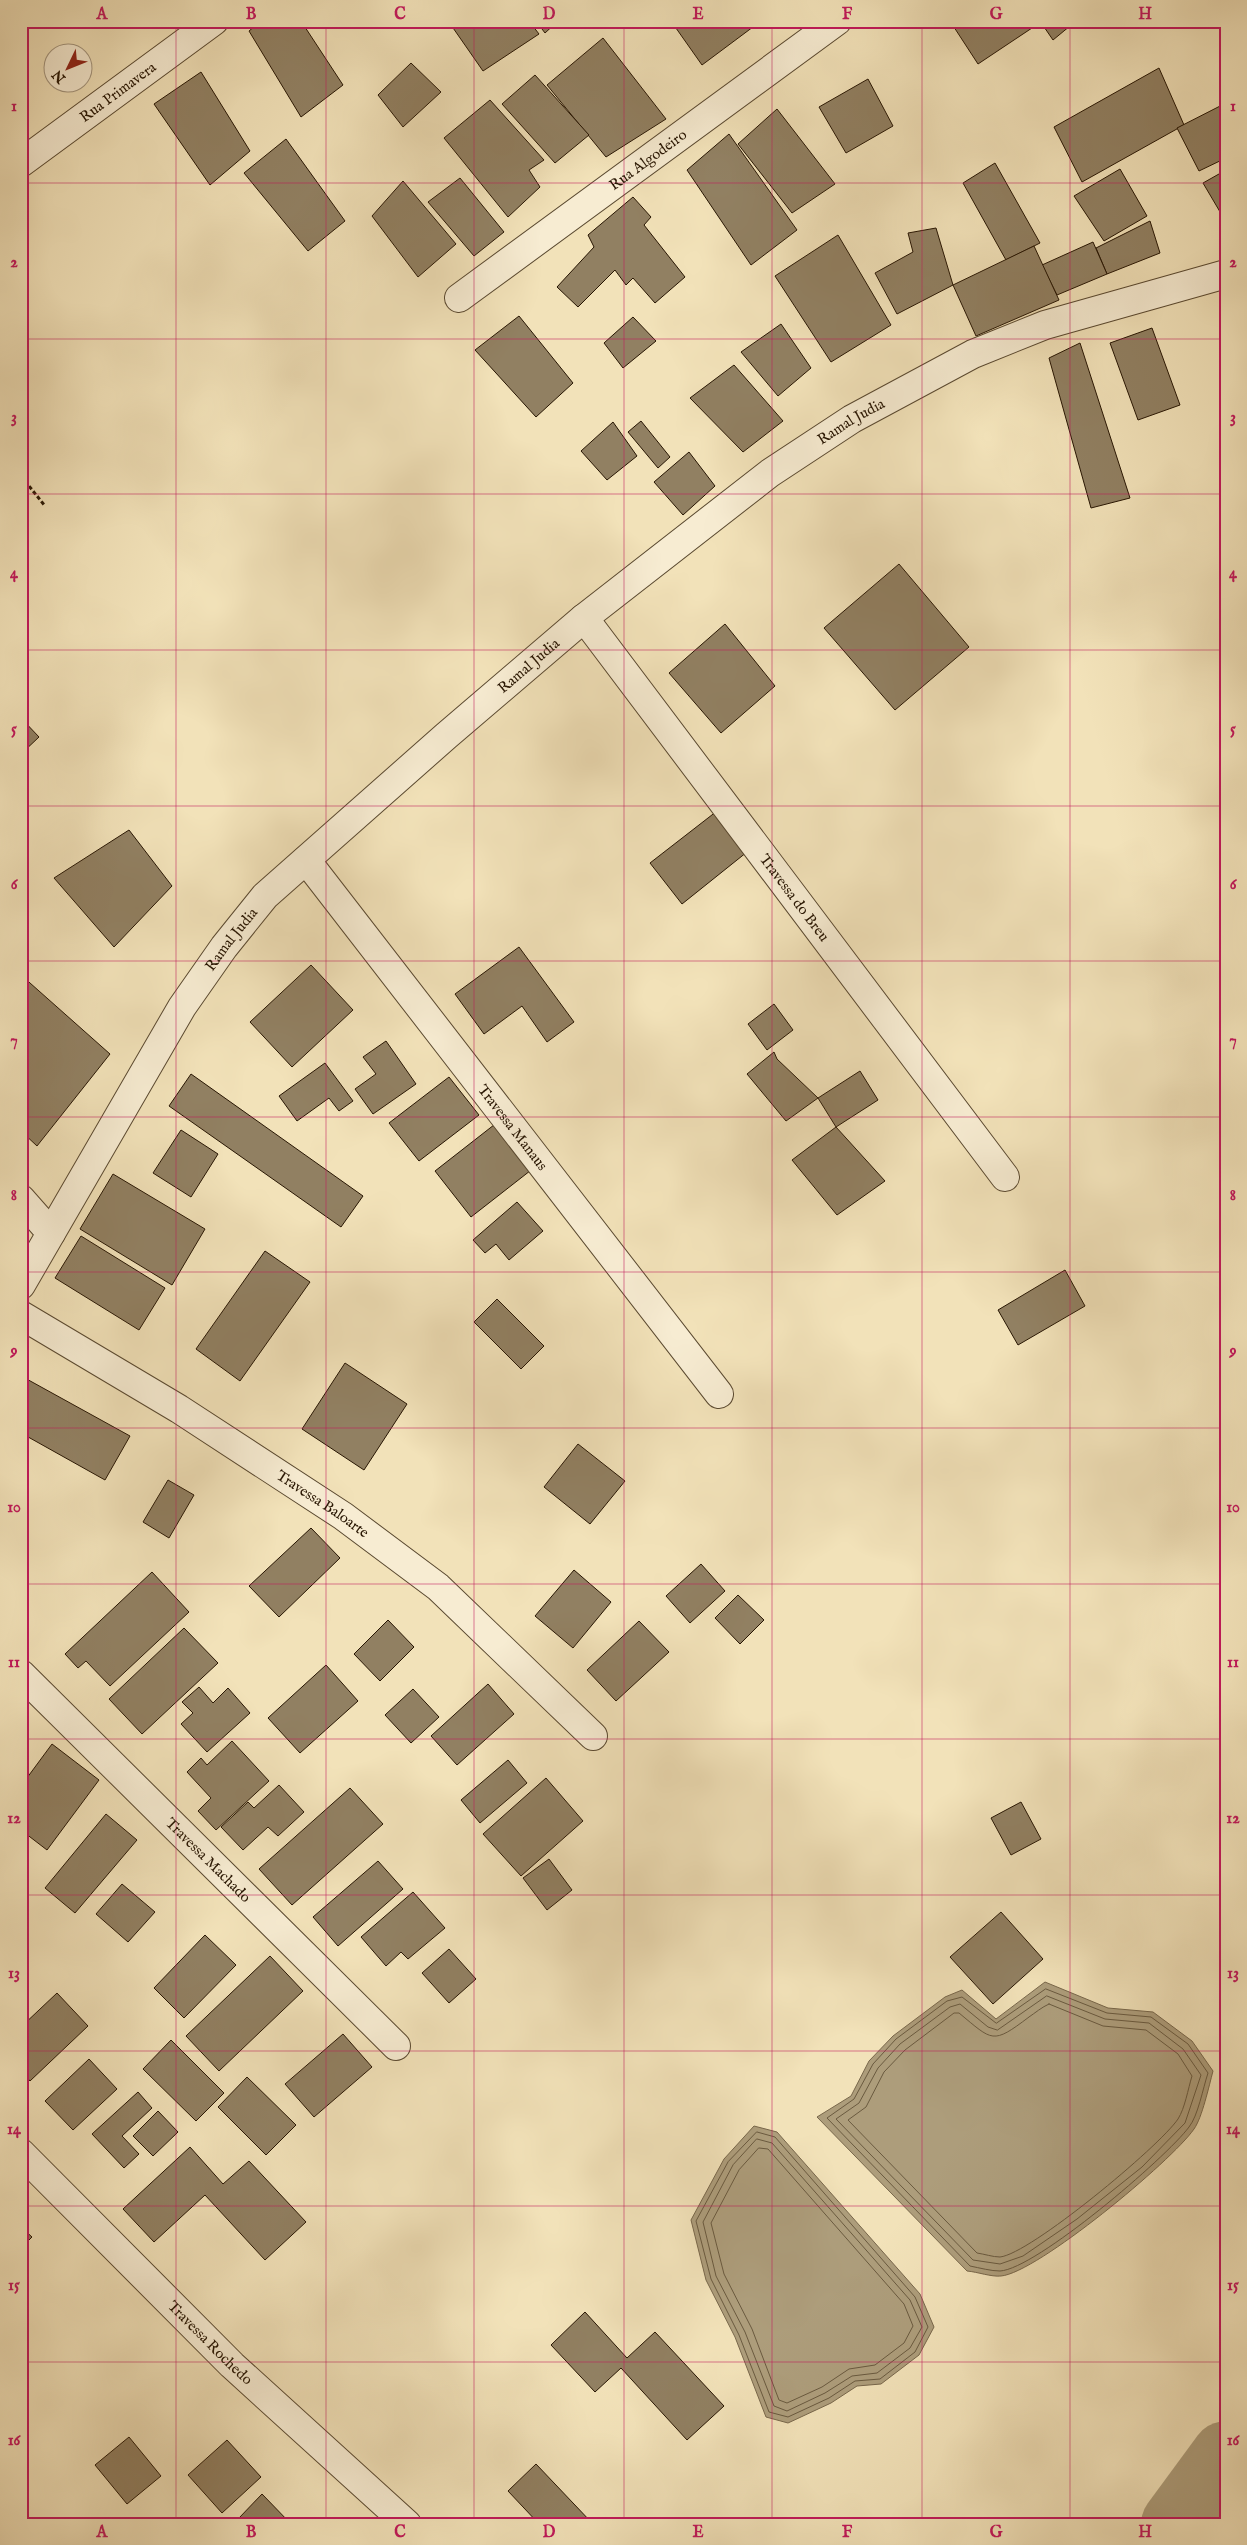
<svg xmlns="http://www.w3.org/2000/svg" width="1247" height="2545" font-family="'IM FELL English',serif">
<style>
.water{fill:#ad9d7b;stroke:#78674b}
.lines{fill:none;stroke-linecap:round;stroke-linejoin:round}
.shore{stroke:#6a5a3f;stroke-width:1}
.river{stroke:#ad9d7b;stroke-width:70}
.building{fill:#918062;stroke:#281603}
.street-casing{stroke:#5a4930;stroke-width:30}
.path{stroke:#281603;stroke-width:3;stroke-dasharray:4 2.5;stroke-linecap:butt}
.street{stroke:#f7ecd2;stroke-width:28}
.grid{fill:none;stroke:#c2185b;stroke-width:1;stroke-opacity:0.55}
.labels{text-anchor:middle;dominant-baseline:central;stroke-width:5;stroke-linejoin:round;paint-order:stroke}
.street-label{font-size:15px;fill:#281603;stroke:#f7ecd2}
.neatline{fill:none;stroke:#c2185b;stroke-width:2}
.grid-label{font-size:16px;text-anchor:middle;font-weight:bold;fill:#c2185b}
</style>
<rect width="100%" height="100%" fill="#f2e2b9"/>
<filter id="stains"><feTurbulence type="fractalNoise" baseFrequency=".004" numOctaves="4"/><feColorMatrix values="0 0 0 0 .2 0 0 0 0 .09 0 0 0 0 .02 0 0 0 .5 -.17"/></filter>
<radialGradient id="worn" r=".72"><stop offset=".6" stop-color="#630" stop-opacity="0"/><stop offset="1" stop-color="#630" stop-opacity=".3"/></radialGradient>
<g class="water">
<path d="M1045,1982l63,26 45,4 39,29 21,30c-4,15 -11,47 -19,58 -22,32 -157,144 -193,147 -10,1 -23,-4 -34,-5l-150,-154 34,-21 18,-35 24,-25 52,-39 17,-7 34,29z"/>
<polygon points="754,2126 777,2132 920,2294 934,2327 919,2355 881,2384 857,2386 831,2403 788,2423 766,2417 735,2337 706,2280 691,2220 724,2159"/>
</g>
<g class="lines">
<g class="shore">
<path d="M1046,1989l61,24 44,4 37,27 20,29c-5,15 -10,43 -19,54 -23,31 -153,142 -189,144 -9,0 -20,-3 -30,-5l-143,-148 27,-19 19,-35 23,-25 51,-38 15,-4 34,26z"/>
<polygon points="1047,1996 1105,2019 1149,2023 1183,2049 1201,2075 1185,2123 1142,2167 1077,2219 1023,2256 1000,2264 973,2260 836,2119 859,2103 878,2068 900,2044 950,2007 960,2004 988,2027 997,2030"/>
<path d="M1049,2004l54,22 43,4 32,24 14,22c-4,13 -7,32 -14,43 -19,28 -148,135 -178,138 -7,0 -16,-3 -23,-4l-129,-133 18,-13 18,-35 21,-22 49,-37h5c34,28 33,32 70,4 6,-4 13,-10 20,-13z"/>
<polygon points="757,2132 775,2137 915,2297 928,2327 915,2352 880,2379 855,2381 829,2398 788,2417 769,2412 739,2335 711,2279 696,2221 728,2162"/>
<polygon points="757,2139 772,2143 910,2300 922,2327 910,2348 877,2373 852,2376 825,2393 787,2411 774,2406 745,2332 716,2276 703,2222 733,2165"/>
<polygon points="759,2148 768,2149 904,2304 913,2326 904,2343 875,2365 849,2369 822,2387 787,2403 779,2400 752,2329 724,2274 711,2223 739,2170"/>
</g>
<polyline class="river" points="1176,2524 1226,2456"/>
</g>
<g class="building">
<polygon points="261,21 301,21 343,85 301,117 249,31"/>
<polygon points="457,21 529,21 539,34 483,71 451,25"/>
<polygon points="536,21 558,21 545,33"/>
<polygon points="671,21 761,21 702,65"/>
<polygon points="950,21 1027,21 1032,28 978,64"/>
<polygon points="1040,21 1076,21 1053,40"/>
<polygon points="603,38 666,119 606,157 547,85"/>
<polygon points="411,63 441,92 403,127 378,95"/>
<polygon points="1159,68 1184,125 1082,182 1054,127"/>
<polygon points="201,72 250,151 210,185 154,104"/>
<polygon points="535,75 589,135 555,163 502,104"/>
<polygon points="868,79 893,126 846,153 819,107"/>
<polygon points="490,100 544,160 529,170 540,187 508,217 444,138"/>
<polygon points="1226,103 1226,158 1199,171 1177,128"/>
<polygon points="777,109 835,184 792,213 738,144"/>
<polygon points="729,134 797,230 751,265 687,170"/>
<polygon points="286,139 345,221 308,251 244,173"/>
<polygon points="995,163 1040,243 1006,260 963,183"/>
<polygon points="1120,169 1147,216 1104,241 1074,196"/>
<polygon points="1226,170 1226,222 1203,183"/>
<polygon points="460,178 504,232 474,256 428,202"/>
<polygon points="403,181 456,244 418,277 372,216"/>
<polygon points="633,197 651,217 644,225 685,277 655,303 633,278 626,285 615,270 578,307 557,287 594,247 588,235"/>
<polygon points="1150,221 1160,253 1107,274 1096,248"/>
<polygon points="936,228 953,285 897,314 875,273 913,252 908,233"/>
<polygon points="838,235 891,325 831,362 775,276"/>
<polygon points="1093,242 1107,274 1057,295 1042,265"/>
<polygon points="1034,246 1059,300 976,336 953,285"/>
<polygon points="519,316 573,383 536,417 475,350"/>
<polygon points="633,317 656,341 623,368 604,343"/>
<polygon points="781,324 811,368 778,396 741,352"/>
<polygon points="1152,328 1180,405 1138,420 1110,343"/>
<polygon points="1080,343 1130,498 1091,508 1049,358"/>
<polygon points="734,365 783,421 743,452 690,398"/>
<polygon points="641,421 670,457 658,468 628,432"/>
<polygon points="613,422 637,456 607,480 581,451"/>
<polygon points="689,452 715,486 683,515 654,482"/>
<polygon points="899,564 969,647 895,710 824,628"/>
<polygon points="725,624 775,686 721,733 669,673"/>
<polygon points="21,718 39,737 21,754"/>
<polygon points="717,811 752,848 682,904 650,863"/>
<polygon points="129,830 172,886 114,947 54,878"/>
<polygon points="519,947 574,1022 547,1042 522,1006 484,1034 455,994"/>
<polygon points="311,965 353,1010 292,1067 250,1022"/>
<polygon points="21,975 110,1054 37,1146 21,1131"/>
<polygon points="774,1004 793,1030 767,1050 748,1024"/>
<polygon points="386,1041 416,1084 373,1114 355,1089 376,1074 363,1057"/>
<polygon points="774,1052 777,1059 818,1098 786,1121 747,1074"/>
<polygon points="325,1063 353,1101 339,1111 329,1098 297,1121 279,1096"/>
<polygon points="860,1071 878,1100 836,1127 818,1098"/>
<polygon points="191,1074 363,1196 341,1227 169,1106"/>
<polygon points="449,1077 479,1115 419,1161 389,1123"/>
<polygon points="499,1121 535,1167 471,1217 435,1171"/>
<polygon points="836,1127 885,1181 837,1215 792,1160"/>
<polygon points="181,1130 218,1154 191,1197 153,1173"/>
<polygon points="113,1174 205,1229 172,1285 80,1229"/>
<polygon points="517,1202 543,1231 509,1260 496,1244 485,1253 473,1240"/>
<polygon points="81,1236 165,1288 139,1330 55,1278"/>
<polygon points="265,1251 310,1282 240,1381 196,1349"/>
<polygon points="1065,1270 1085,1306 1018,1345 998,1310"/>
<polygon points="497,1299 544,1346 521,1369 474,1322"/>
<polygon points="345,1363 407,1404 364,1470 302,1429"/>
<polygon points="23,1377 130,1436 105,1480 21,1433 21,1381"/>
<polygon points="578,1444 625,1481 590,1524 544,1487"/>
<polygon points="168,1480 194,1495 169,1538 143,1522"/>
<polygon points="311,1528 340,1558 279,1617 249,1586"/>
<polygon points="701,1564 725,1591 690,1623 666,1596"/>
<polygon points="574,1570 611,1602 573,1648 535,1616"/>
<polygon points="152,1572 189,1612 110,1686 86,1661 78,1668 65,1654"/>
<polygon points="738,1595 764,1620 740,1644 715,1618"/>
<polygon points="388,1620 414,1647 380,1681 354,1654"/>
<polygon points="639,1621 669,1652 616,1701 587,1670"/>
<polygon points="184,1628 218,1663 142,1734 109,1699"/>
<polygon points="326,1665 358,1701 300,1753 268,1718"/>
<polygon points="488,1684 514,1714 457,1765 431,1736"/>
<polygon points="199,1687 213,1703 228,1688 250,1713 207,1752 181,1724 193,1713 182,1702"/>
<polygon points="413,1689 439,1717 411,1743 385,1715"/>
<polygon points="232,1741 269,1781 216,1830 198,1811 211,1798 187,1772 201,1758 207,1765"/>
<polygon points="52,1744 99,1780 47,1850 21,1830 21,1786"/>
<polygon points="508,1760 527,1783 480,1823 461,1800"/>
<polygon points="546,1778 583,1821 521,1876 483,1834"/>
<polygon points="279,1785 304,1812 278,1836 268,1827 243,1850 221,1827 248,1802 254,1808"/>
<polygon points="350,1788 383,1824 292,1905 259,1869"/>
<polygon points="1021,1802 1041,1839 1011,1855 991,1818"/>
<polygon points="106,1814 137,1840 75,1913 45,1888"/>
<polygon points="549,1859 572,1890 547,1910 523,1878"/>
<polygon points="378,1861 403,1889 338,1946 313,1917"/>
<polygon points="122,1884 155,1912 128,1942 96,1914"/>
<polygon points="413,1892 445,1928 408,1959 401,1952 386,1966 361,1937"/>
<polygon points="1001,1912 1043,1959 993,2004 950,1957"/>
<polygon points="205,1935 236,1965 184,2018 154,1988"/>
<polygon points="449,1949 476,1979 449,2003 422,1973"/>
<polygon points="270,1956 303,1991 219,2071 186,2036"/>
<polygon points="57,1993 88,2026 30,2081 21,2071 21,2027"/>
<polygon points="343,2034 372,2067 314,2117 285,2084"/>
<polygon points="171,2040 224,2093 196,2121 143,2069"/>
<polygon points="89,2059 117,2089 73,2130 45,2101"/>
<polygon points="247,2077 296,2125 266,2155 218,2107"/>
<polygon points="138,2092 152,2108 122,2136 139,2154 124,2168 92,2134"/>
<polygon points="158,2111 178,2132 153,2156 133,2136"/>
<polygon points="190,2147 223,2184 249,2161 306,2222 265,2260 205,2195 154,2242 123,2209"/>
<polygon points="21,2227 32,2237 21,2248"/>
<polygon points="585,2312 627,2358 655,2332 724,2406 687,2440 621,2368 595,2392 551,2345"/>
<polygon points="129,2437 161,2476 127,2504 95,2465"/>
<polygon points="227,2440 261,2477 222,2513 188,2475"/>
<polygon points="536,2464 592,2523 539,2524 508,2491"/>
<polygon points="262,2494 291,2524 244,2524 239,2518"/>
</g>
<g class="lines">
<defs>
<g id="street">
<path id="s1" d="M21,163l193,-142"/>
<path id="s2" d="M459,298l378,-277"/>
<path id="s3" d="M584,618l421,559"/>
<path id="s4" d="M306,860l413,534"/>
<polyline points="21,1199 51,1233"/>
<path id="s5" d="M21,1285l161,-278 42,-60 41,-51 181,-160 138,-118 186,-145 82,-54 121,-65 72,-29 181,-51"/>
<path id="s6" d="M21,1315l158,94 164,107 95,71 155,149"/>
<path id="s7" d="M21,1674l375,372"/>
<path id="s8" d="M21,2153l211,212 175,159"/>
</g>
</defs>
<use href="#street" class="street-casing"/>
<polyline class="path" points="21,476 45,506"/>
<use href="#street" class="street"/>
</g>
<path class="grid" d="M176,21v2503M326,21v2503M474,21v2503M624,21v2503M772,21v2503M922,21v2503M1070,21v2503M21,183h1205M21,339h1205M21,494h1205M21,650h1205M21,806h1205M21,961h1205M21,1117h1205M21,1272h1205M21,1428h1205M21,1584h1205M21,1739h1205M21,1895h1205M21,2051h1205M21,2206h1205M21,2362h1205"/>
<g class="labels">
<g class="street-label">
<text stroke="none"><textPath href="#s1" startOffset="120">Rua Primavera</textPath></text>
<text stroke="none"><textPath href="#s2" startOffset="234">Rua Algodeiro</textPath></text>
<text stroke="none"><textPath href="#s5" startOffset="1215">Ramal Judia</textPath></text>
<text stroke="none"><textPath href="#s5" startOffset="810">Ramal Judia</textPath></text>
<text stroke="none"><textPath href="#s3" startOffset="350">Travessa do Breu</textPath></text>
<text stroke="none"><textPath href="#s5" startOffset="405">Ramal Judia</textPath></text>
<text stroke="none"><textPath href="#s4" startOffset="338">Travessa Manaus</textPath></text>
<text stroke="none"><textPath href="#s6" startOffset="356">Travessa Baloarte</textPath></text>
<text stroke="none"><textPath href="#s7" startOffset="264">Travessa Machado</textPath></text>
<text stroke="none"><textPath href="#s8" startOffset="268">Travessa Rochedo</textPath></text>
</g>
</g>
<rect width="1247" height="2545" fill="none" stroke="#f2e2b9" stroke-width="55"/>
<g transform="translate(68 68) rotate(227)"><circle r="24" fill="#f7ecd2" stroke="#a4967f"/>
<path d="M0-4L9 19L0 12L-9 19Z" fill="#8f2418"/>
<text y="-8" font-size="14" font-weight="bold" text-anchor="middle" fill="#281603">N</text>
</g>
<rect x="28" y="28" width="1192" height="2490" class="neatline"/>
<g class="grid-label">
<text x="102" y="19">A</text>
<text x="251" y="19">B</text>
<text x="400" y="19">C</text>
<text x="549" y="19">D</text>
<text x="698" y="19">E</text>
<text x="847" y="19">F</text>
<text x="996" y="19">G</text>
<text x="1145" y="19">H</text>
<text x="14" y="111">1</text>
<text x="1233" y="111">1</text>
<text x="14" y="267">2</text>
<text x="1233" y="267">2</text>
<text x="14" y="422">3</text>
<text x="1233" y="422">3</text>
<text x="14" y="578">4</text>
<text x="1233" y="578">4</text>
<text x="14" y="734">5</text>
<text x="1233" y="734">5</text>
<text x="14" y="889">6</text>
<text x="1233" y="889">6</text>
<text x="14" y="1045">7</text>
<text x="1233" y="1045">7</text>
<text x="14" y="1200">8</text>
<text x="1233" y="1200">8</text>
<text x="14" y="1356">9</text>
<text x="1233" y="1356">9</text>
<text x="14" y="1512">10</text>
<text x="1233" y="1512">10</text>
<text x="14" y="1667">11</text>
<text x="1233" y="1667">11</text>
<text x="14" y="1823">12</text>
<text x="1233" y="1823">12</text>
<text x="14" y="1978">13</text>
<text x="1233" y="1978">13</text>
<text x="14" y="2134">14</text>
<text x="1233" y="2134">14</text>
<text x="14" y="2290">15</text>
<text x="1233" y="2290">15</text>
<text x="14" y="2445">16</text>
<text x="1233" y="2445">16</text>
<text x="102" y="2537">A</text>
<text x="251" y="2537">B</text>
<text x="400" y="2537">C</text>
<text x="549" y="2537">D</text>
<text x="698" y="2537">E</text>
<text x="847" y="2537">F</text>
<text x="996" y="2537">G</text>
<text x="1145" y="2537">H</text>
</g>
<rect width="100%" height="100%" filter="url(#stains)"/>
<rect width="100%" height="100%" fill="url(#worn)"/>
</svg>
